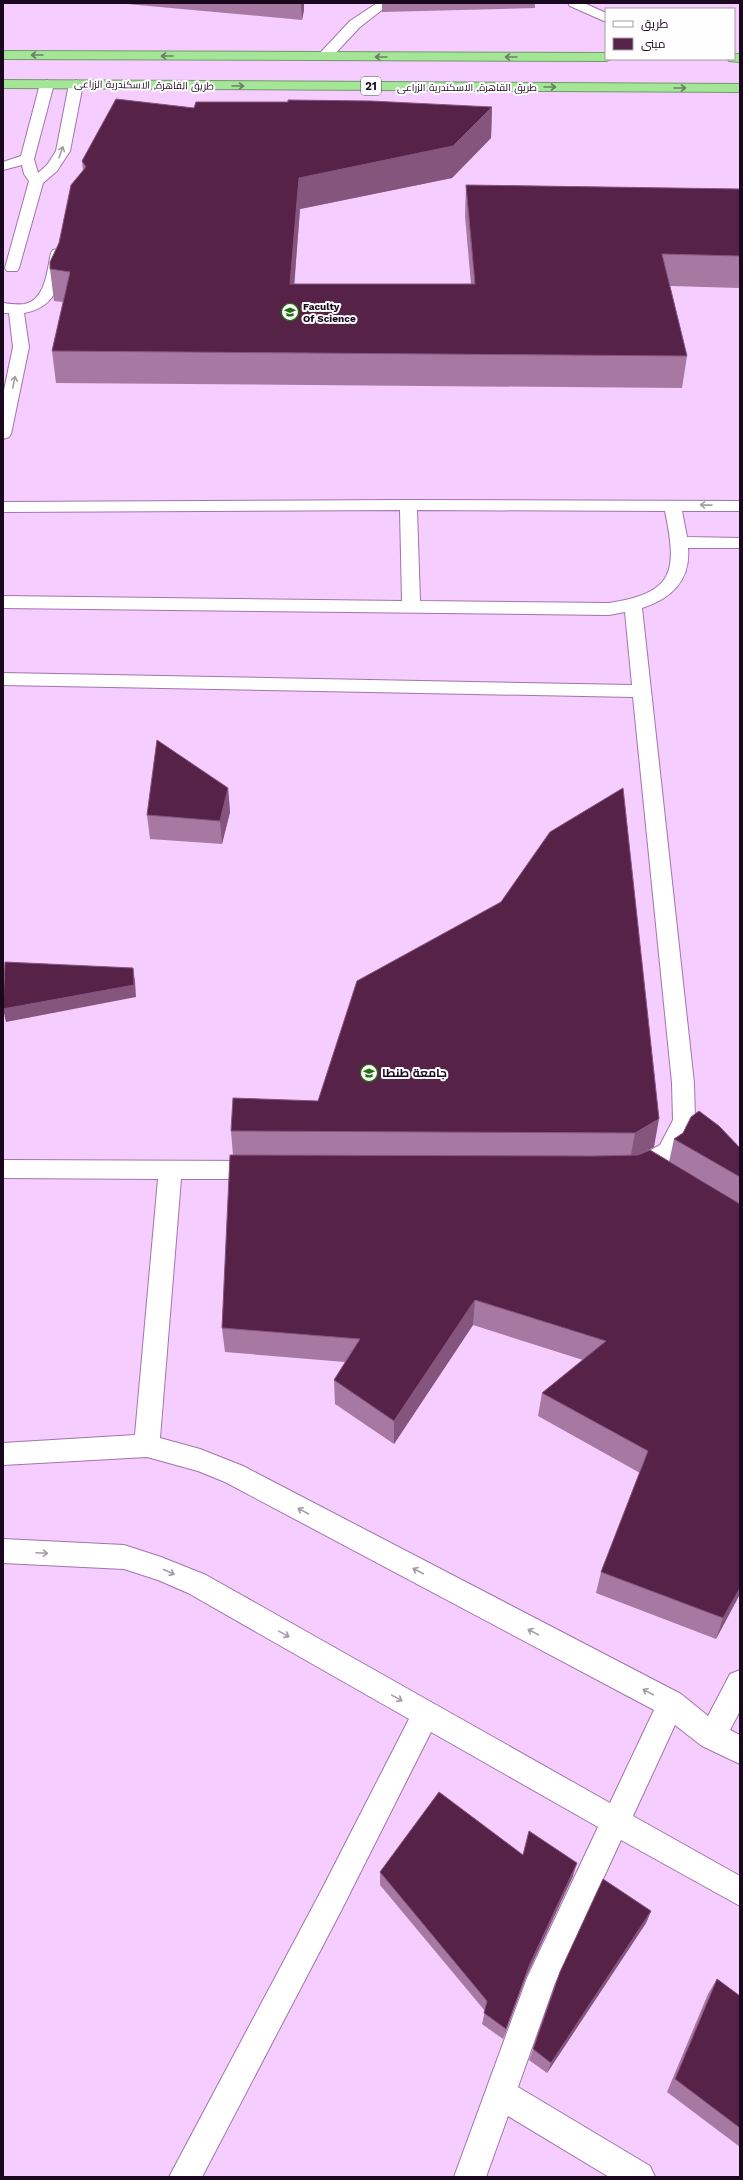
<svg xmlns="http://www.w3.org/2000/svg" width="743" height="2180" font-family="'Work Sans',Cairo,sans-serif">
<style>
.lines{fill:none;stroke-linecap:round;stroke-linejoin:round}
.minor-casing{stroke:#a374ad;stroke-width:2}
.highway-casing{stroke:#74986d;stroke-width:2}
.minor{fill:#fff;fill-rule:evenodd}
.highway{fill:#a4e597;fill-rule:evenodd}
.wall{fill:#a678a2}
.shaded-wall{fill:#86557e}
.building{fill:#572247;stroke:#86557e}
.oneway{stroke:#668261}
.oneway2{stroke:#a39ca5}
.labels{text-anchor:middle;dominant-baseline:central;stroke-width:4;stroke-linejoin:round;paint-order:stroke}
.far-street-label{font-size:10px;fill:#1a081e;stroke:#fefefe}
.far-poi-label{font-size:10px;font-weight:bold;fill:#1a081e;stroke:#fefefe;text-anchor:start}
.shield{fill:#fefefe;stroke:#5e5261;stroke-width:1}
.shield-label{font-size:11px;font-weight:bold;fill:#1a081e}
.poi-label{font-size:12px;font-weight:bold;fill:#1a081e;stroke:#fefefe;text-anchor:start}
</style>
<rect width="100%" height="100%" fill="#f5cdfe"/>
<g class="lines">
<defs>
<g id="minor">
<polygon points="377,3 391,3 360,27 330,59 320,59 318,56 320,53 350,21"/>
<polygon points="568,3 584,3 606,13 606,22 570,6"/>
<polygon points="47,80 54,84 34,159 38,173 47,165 56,151 69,84 76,80 83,84 70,151 57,171 43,183 19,268 17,271 7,271 5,268 29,181 24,174 22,165 3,170 3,162 21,156 40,84"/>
<path d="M58,249l5,1 2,3c-5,29 -7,54 -41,60l5,34 -18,87 -2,3 -6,2v-44l10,-48 -4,-34h-6v-10c7,1 15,2 22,1 21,-5 22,-34 26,-51l2,-3z"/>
<path d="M408,500l332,1v10h-58l5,26 53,1v10h-52c3,32 -17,51 -46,60l52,475 1,37 -19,39 -42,20 -8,-2 -3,-7 3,-7 34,-18 13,-25 -1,-37 -39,-386 -630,-12v-12l629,12 -7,-73 -16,3 -606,-7v-12l399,5 -2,-91 -397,2v-10zM417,510l248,1c12,59 11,82 -56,92l-189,-2z"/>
<polygon points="3,1160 260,1161 268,1163 271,1170 268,1177 260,1179 181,1179 160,1438 200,1449 243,1466 681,1694 708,1716 730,1674 740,1670 740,1711 730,1730 740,1735 740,1764 702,1746 675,1725 633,1816 740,1876 740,1906 621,1840 555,1983 518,2087 650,2166 655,2177 609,2177 508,2116 486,2177 454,2177 527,1978 598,1827 431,1732 341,1911 202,2177 169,2177 321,1891 409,1719 188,1593 158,1580 124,1569 3,1563 3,1539 124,1545 161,1557 206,1575 610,1803 654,1710 225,1482 198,1471 147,1457 3,1465 3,1443 135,1435 158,1179 3,1178"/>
</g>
<g id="highway">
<polygon points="3,51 606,53 606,59 611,59 606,61 3,59"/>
<polygon points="734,54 740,54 740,62 729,61 728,59 734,59"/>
<polygon points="3,80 740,84 740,92 3,88"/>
</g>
</defs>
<use href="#minor" class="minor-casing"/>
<use href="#highway" class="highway-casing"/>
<use href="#minor" class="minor"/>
<use href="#highway" class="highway"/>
</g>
<g class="wall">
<polygon points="116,3 304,3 304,10 302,20"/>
<polygon points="382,3 535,3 535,8 382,12"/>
<polygon points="492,107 491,138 452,178 300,209 294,284 471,284 465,216 466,185 740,189 740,288 670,286 687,356 682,388 56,383 52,351 63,302 54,301 50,269 83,171 82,161 194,108"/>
<polygon points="228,788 230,812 222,844 150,839 147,815"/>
<polygon points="501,902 654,1147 640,1154 669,1162 674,1139 740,1148 740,1594 716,1639 596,1593 601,1572 640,1473 538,1416 542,1393 583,1360 473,1325 394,1444 335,1404 334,1380 345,1362 225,1352 222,1328 233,1155 231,1131 318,1101"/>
<polygon points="523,1855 573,1876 526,1977 503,2039 482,2024 485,2011 380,1885 380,1872"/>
<polygon points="651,1911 646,1923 547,2073 529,2060 533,2049"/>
<polygon points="717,1979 740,1996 740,2147 667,2092 708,1994"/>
</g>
<g class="shaded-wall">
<polygon points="301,3 304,3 304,10 302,20"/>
<polygon points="492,107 491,138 452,178 300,209 292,315 290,284 299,178"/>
<polygon points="228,788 230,812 222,844 220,821"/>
<polygon points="133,968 135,981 136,997 6,1022 3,1009"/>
<polygon points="659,1119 654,1147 630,1160 635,1133"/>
<polygon points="475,1300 473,1325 394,1444 394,1421"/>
<polygon points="740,1588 740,1594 716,1639 723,1618"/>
<polygon points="577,1863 573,1876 526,1977 503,2039 506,2029 529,1966"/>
<polygon points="651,1911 646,1923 547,2073 551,2063"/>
</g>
<g class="building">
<polygon points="116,99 194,108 196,102 288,102 288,100 371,101 492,107 453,146 299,178 290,284 475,284 466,185 740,189 740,256 662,254 687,356 52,351 70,272 50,269 50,262 59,243 71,185 86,167 82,161"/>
<polygon points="157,740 228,788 220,821 147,815"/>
<polygon points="623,788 659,1119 635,1133 231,1131 233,1098 318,1101 357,981 501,902 550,832"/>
<polygon points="5,962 133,968 134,985 3,1009"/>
<polygon points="699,1111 719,1126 740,1148 740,1177 674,1139 683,1133 691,1117"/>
<polygon points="650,1150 740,1204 740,1588 723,1618 601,1572 648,1451 542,1393 606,1341 475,1300 394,1421 334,1380 360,1339 222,1328 230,1155 593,1156 638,1155"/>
<polygon points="439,1792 523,1855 529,1831 577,1863 529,1966 506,2029 484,2013 487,2001 380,1872"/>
<polygon points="603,1879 651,1911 551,2063 533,2049 560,1972"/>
<polygon points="717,1979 740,1996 740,2128 675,2079"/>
</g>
<defs><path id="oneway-shaft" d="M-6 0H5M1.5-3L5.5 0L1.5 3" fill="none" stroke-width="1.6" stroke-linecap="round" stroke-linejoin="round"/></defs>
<g class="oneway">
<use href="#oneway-shaft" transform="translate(37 55) rotate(-180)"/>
<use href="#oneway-shaft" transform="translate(167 56) rotate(-180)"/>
<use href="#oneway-shaft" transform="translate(381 57) rotate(-180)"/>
<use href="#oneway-shaft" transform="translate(511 57) rotate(-180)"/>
<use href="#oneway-shaft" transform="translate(238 86)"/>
<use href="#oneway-shaft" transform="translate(550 87)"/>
<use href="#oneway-shaft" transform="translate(680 88)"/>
</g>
<g class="oneway2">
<use href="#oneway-shaft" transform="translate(61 152) rotate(-71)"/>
<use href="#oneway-shaft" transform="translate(14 382) rotate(-78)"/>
<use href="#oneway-shaft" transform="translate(706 505) rotate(-179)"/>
<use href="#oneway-shaft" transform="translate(303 1511) rotate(-152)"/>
<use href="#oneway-shaft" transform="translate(42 1553) rotate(3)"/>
<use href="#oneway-shaft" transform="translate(418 1571) rotate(-152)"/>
<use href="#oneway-shaft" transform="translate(169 1572) rotate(24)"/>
<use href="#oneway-shaft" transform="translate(533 1632) rotate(-152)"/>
<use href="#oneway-shaft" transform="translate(284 1634) rotate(29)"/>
<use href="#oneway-shaft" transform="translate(648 1692) rotate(-152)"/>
<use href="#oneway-shaft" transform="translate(397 1698) rotate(29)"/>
</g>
<defs>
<symbol id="university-ring" viewBox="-11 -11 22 22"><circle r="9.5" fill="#fefefe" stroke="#246e10" stroke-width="1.5"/><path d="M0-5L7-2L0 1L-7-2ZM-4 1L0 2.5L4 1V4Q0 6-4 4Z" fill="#246e10"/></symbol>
</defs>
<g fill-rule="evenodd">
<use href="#university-ring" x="280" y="302" width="20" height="20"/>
<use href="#university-ring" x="359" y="1063" width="20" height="20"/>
</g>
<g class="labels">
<g class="far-street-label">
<text transform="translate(144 85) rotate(1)">طريق القاهرة, الاسكندرية الزراعى</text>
<text x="467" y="87">طريق القاهرة, الاسكندرية الزراعى</text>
</g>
<g class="far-poi-label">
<text x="303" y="306">Faculty<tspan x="303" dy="12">Of Science</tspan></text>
</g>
<rect class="shield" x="361" y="77" width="20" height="18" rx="3"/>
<g class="shield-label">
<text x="371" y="86">21</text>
</g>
<g class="poi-label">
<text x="382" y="1073">جامعة طنطا</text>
</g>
</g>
<rect width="743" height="2180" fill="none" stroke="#1a081e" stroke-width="8"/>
<rect x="605" y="8" width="130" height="52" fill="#fefefe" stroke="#a39ca4"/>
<rect x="613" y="21" width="20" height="6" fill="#ffffff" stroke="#a39ca4"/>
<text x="641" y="28" font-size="12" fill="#1a081e">طريق</text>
<rect x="613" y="38" width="20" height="12" fill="#572247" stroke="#a39ca4"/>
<text x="641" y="48" font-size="12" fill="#1a081e">مبنى</text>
</svg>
